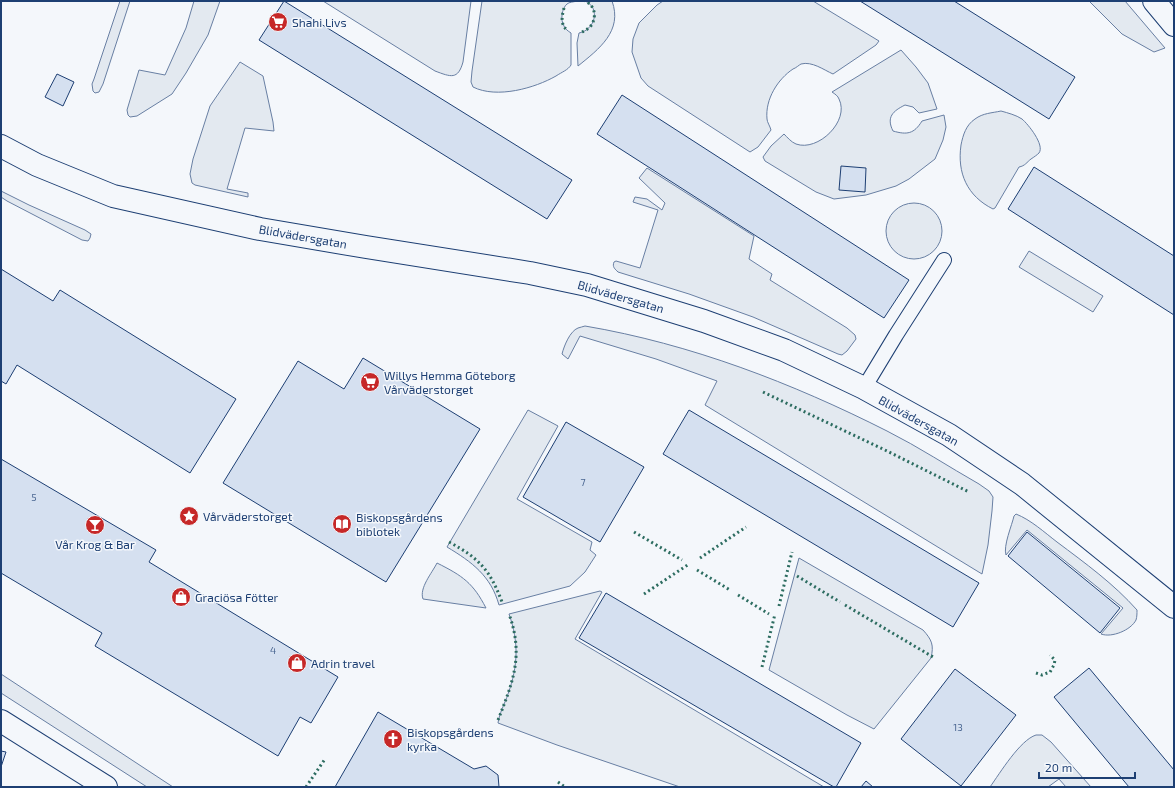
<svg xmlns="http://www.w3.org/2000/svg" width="1175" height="788" font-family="'Exo 2',sans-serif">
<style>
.green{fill:#e3e9f0;stroke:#687fa3}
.building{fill:#d5e0f0;stroke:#1d3f73}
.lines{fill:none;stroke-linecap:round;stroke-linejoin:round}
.service-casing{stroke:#1d3f73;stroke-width:16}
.minor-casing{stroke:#1d3f73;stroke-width:24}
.tertiary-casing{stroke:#1d3f73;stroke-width:24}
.service{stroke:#f4f7fb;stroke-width:14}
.minor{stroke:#f4f7fb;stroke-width:22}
.tertiary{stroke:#f4f7fb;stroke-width:22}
.hedge{stroke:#2c6c60;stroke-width:3;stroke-dasharray:2 3;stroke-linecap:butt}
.labels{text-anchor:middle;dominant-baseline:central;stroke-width:3;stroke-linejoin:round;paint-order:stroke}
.number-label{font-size:10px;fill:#4b6792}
.poi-label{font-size:12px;fill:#1d3f73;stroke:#f4f7fb;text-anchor:start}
.street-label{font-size:12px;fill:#1d3f73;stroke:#f4f7fb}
</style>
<rect width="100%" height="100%" fill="#f4f7fb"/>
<g class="green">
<polygon points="120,1 130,1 103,84 99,92 95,93 93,91 92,84 94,79"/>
<polygon points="194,1 220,1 208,35 186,73 172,94 137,116 130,117 128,115 127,110 139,70 165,75 186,28"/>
<path d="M323,1h148l-8,61c-5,18 -12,15 -28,9z"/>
<path d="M482,1h95c-3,1 -8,1 -10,3 -5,4 -7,16 -3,22 1,3 4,5 7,7v32c-3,5 -9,7 -15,11 -21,12 -59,23 -83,11l-2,-5 1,-11z"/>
<path d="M585,1h27c11,30 -13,48 -34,65l-1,-23 2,-10c16,-3 22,-25 6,-32z"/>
<path d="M663,1h150l66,40 -3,4 -43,29c-9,-4 -21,-13 -32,-10 -2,1 -5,4 -8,5 -15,10 -28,30 -26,50 0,3 3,7 4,11l-13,17 -8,5 -102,-66 -7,-8 -9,-26 1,-13 6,-16 18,-18z"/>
<polygon points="1089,1 1125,1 1165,48 1154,52 1122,34"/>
<path d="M901,50l15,17 12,16 9,26 -18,4 -6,-6 -8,-2c-12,6 -19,12 -12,26 14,4 21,3 29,-10l22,-6 2,12 -3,13 -8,19 -26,20 -13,7 -30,9 -32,4 -18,-7 -51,-31 -2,-4 8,-11 13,-12c3,3 7,8 12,10 22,8 54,-23 43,-45 -1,-3 -4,-5 -7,-7z"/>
<polygon points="240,62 263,76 273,122 274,131 245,128 227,189 248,193 248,197 195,185 192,183 190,174 193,159 210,106"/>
<path d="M1001,111c7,2 15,4 21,8 6,5 23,26 17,34 -2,2 -5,4 -8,6 -4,3 -6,7 -12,8l-24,41 -2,1c-26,-13 -36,-36 -32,-64 2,-10 5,-20 14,-26 8,-6 17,-6 26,-8z"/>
<path d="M647,168l107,68 -5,23 23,15 -2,6 77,48 8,7 1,4 -9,12 -5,4 -4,-1 -85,-37 -64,-23 -71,-22c-3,-3 -6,-5 -4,-10l2,-1 24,7 18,-58 -25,-8 2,-5 12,2 15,11 3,-7 -26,-25z"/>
<polygon points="1,191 29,205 85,230 91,234 90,238 88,241 82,240 7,201 1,197"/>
<circle cx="914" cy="231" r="28"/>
<polygon points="1029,251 1103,296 1093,312 1019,267"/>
<path d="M585,326c106,18 207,57 302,105 32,16 62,36 92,53l10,7 4,6 -1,14 -4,34 -6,29 -277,-169 12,-24 -61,-22 -76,-23 -12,23 -6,-5c2,-8 8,-23 16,-26 2,-1 5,-1 7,-2z"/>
<path d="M528,410l30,16 -41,73 75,43 -2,8 6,5 -11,17 -15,14 -71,19c-8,-29 -27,-43 -52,-58z"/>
<path d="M1016,514c15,6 28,18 41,28 28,21 57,42 80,68 0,3 0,7 -1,10 -5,10 -24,18 -35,14l22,-26 -96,-78 -21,25c-3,-9 6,-30 8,-39z"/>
<path d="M799,558l124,72c9,10 11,15 8,28l-57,71 -27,-14 -78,-45z"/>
<path d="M437,563c26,13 36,20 49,45l-63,-9c-4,-11 9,-26 14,-36z"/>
<path d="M600,591l2,1 -27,47 249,148h-144l-123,-42 -59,-22c1,-9 7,-20 10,-29 10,-28 11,-52 1,-80z"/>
<polygon points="1,674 173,787 147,787 1,693"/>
<path d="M1036,735h6l9,7 40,45h-25l-7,-8 -11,8h-58c10,-14 30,-47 46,-52z"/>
</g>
<g class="building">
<polygon points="284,1 572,180 547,219 259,40"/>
<polygon points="860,1 954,1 1075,77 1049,119"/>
<polygon points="57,74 74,82 63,106 45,97"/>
<polygon points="622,95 909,280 884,318 597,134"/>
<polygon points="841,166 866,168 865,192 839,190"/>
<polygon points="1034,167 1174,256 1174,315 1008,209"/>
<polygon points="1,269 53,301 60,290 236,399 190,473 17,365 6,384 1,381"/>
<polygon points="363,358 480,429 386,582 223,483 298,361 344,389"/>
<polygon points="689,410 979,583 953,627 663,454"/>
<polygon points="566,422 644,467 600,542 523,497"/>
<polygon points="1,459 156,550 149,562 338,677 311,723 300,717 278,756 95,646 102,633 1,573"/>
<polygon points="1027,532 1120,608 1100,633 1008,556"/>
<polygon points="606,593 861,743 836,787 834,787 579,638"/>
<polygon points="1089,668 1174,770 1174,787 1129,787 1054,697"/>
<polygon points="955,669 1016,715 961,786 901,739"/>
<polygon points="378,712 474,769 486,766 498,775 499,787 335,787"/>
<polygon points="1,751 6,752 1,767"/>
<polygon points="866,781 873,787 861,787"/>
</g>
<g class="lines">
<defs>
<polyline id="service" points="864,388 896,335 944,260"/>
<g id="minor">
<polyline points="1,146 37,165 113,196 260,229 366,247 530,273 587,285 704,321 784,350 864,388 949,435 1022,484 1174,607"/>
<polyline points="1,721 106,787"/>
</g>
<polyline id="tertiary" points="1154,1 1174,25"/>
</defs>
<use href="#service" class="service-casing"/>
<use href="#minor" class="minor-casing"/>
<use href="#tertiary" class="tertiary-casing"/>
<use href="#service" class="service"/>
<use href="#minor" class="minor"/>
<use href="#tertiary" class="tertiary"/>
<g class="hedge">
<path d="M564,8c-2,8 -4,16 3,22"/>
<path d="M582,32c4,-2 8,-4 10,-8 5,-9 2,-19 -7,-23"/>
<polyline points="763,392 887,451 969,492"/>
<polyline points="634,532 682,560"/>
<path d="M449,542c30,16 41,28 53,60"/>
<polyline points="700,558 746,527"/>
<polyline points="697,570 730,590"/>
<polyline points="797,576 840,602"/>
<polyline points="644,594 689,564"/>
<polyline points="738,595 769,614"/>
<polyline points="845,605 933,657"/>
<polyline points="779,606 792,552"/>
<polyline points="762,667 775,614"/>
<polyline points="1036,673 1042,675 1050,672 1054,665 1055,660 1050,655"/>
<path d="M498,720c15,-38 26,-65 11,-106"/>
<polyline points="558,782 565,787"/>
<polyline points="306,787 325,759"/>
</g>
</g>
<defs>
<symbol id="supermarket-disc" viewBox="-11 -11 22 22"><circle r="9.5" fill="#c62828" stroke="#f4f7fb"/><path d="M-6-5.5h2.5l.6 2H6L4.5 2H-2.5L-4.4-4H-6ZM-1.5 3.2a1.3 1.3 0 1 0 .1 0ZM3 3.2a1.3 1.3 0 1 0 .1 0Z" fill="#fff"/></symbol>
<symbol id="sight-disc" viewBox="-11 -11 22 22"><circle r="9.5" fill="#c62828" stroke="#f4f7fb"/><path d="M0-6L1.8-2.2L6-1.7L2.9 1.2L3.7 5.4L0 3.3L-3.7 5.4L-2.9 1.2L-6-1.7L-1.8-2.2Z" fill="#fff"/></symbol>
<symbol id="library-disc" viewBox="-11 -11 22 22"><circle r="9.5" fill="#c62828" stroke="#f4f7fb"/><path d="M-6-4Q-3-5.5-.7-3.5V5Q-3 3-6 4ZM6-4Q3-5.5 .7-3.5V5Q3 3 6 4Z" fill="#fff"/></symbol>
<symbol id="bar-disc" viewBox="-11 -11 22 22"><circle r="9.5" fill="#c62828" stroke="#f4f7fb"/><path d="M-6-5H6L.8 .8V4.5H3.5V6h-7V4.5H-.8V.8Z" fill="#fff"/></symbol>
<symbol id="shop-disc" viewBox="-11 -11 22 22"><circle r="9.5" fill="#c62828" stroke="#f4f7fb"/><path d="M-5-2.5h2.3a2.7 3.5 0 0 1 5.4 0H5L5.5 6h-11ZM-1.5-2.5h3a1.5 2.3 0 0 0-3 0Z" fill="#fff"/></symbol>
<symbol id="church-disc" viewBox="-11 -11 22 22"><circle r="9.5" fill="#c62828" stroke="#f4f7fb"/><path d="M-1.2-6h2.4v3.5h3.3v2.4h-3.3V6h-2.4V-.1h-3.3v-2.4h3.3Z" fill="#fff"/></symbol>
</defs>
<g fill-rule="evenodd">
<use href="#supermarket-disc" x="267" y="11" width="22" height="22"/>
<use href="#supermarket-disc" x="359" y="371" width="22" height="22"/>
<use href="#sight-disc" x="178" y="505" width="22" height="22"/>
<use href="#library-disc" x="331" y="513" width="22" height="22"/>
<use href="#bar-disc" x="84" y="514" width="22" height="22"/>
<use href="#shop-disc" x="170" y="586" width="22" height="22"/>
<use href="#shop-disc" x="286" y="652" width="22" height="22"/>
<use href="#church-disc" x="382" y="728" width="22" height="22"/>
</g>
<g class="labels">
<g class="number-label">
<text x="583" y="482">7</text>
<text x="34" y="497">5</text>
<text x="273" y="650">4</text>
<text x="958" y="727">13</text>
</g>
<g class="poi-label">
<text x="292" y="22">Shahi Livs</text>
<text x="384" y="375">Willys Hemma Göteborg<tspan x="384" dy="14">Vårväderstorget</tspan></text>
<text x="203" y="516">Vårväderstorget</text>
<text x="356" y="517">Biskopsgårdens<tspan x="356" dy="14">biblotek</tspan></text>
<text x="95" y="544" text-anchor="middle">Vår Krog &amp; Bar</text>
<text x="195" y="597">Graciösa Fötter</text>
<text x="311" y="663">Adrin travel</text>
<text x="407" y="732">Biskopsgårdens<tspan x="407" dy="14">kyrka</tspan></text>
</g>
<g class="street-label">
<text transform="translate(303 236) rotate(10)">Blidvädersgatan</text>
<text transform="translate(621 296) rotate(16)">Blidvädersgatan</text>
<text transform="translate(919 420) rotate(29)">Blidvädersgatan</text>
</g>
</g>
<rect width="1175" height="788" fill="none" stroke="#1d3f73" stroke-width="4"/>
<path d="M1039 772v6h96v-6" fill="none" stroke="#1d3f73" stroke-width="2"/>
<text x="1045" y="772" font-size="12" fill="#1d3f73" stroke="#f4f7fb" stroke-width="3" paint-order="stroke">20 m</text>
</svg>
